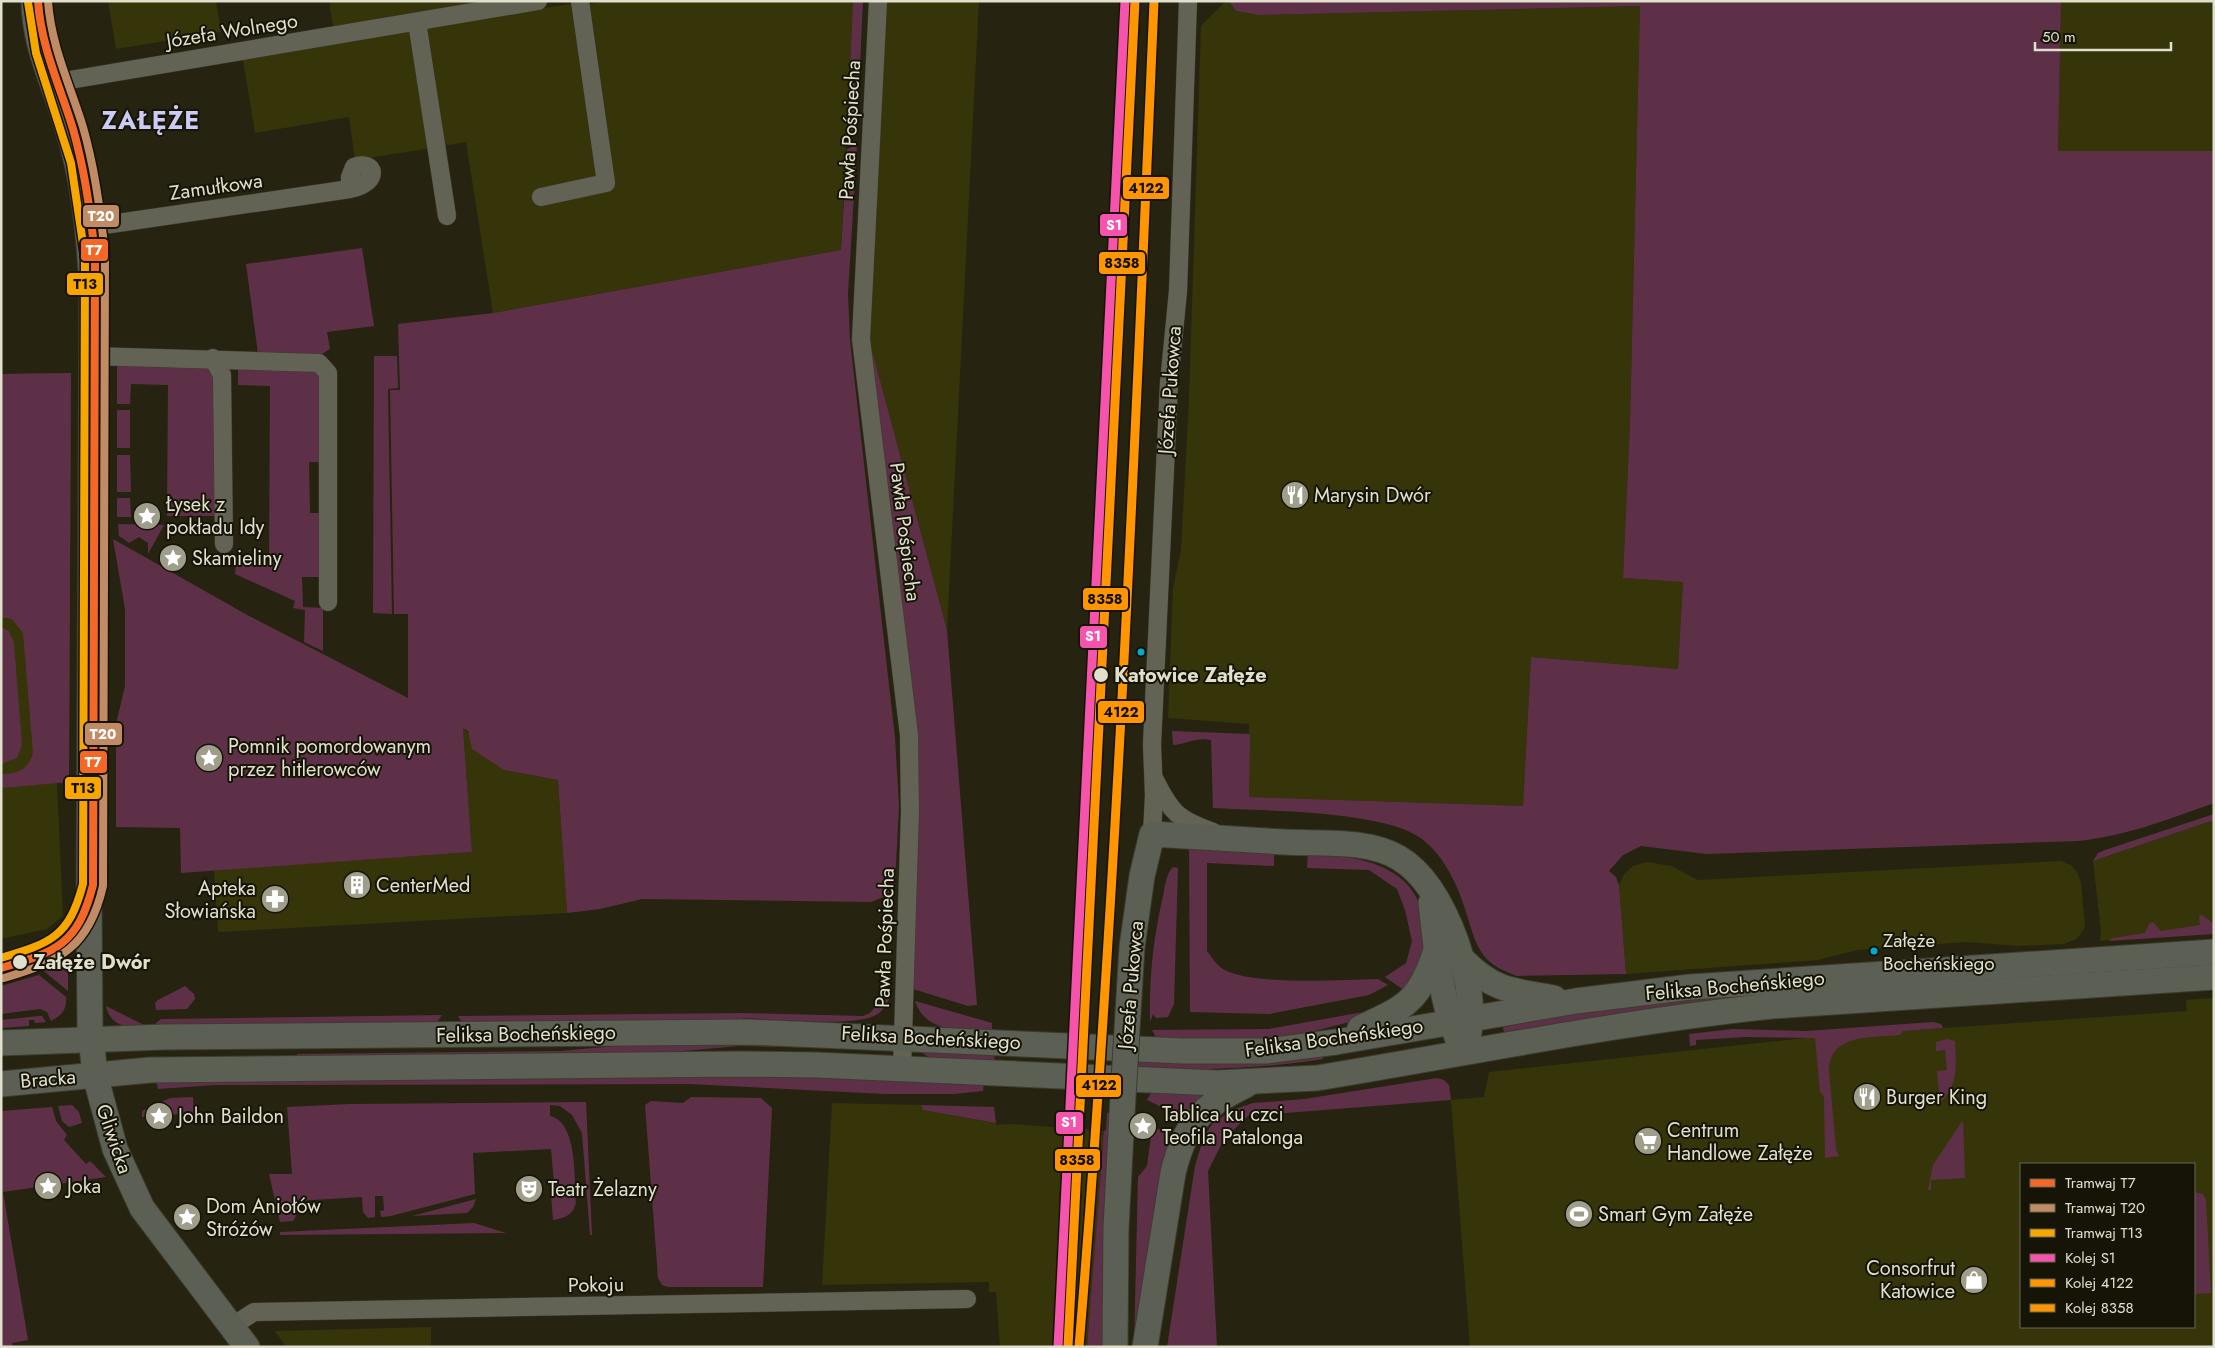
<svg xmlns="http://www.w3.org/2000/svg" width="2215" height="1348" font-family="Jost,sans-serif">
<style>
.built{fill:#363409;fill-rule:evenodd}
.green{fill:#5e3047}
.lines{fill:none;stroke-linecap:round;stroke-linejoin:round}
.street-casing{stroke:#3d3c2f;stroke-width:19}
.secondary-casing{stroke:#3d3c2f;stroke-width:27}
.street{stroke:#636355;stroke-width:18}
.secondary{stroke:#5c6054;stroke-width:25}
.secondary-bridge-casing{stroke:#3d3c2f;stroke-width:27;stroke-linecap:butt}
.secondary-bridge{stroke:#5c6054;stroke-width:25}
.rail-1-casing{stroke:#151406;stroke-width:12}
.rail-2-casing{stroke:#151406;stroke-width:12}
.rail-3-casing{stroke:#151406;stroke-width:12}
.rail-1{stroke:#f653ac;stroke-width:9}
.rail-2{stroke:#ff9500;stroke-width:9}
.rail-3{stroke:#ff9500;stroke-width:9}
.tram-1-casing{stroke:#151406;stroke-width:11}
.tram-2-casing{stroke:#151406;stroke-width:11}
.tram-3-casing{stroke:#151406;stroke-width:11}
.tram-1{stroke:#f36827;stroke-width:8}
.tram-2{stroke:#c18c65;stroke-width:8}
.tram-3{stroke:#f7a600;stroke-width:8}
.bus-dot{fill:#00a9ce;stroke:#151406;stroke-width:2}
.stop-dot{fill:#e0e0cd;stroke:#151406;stroke-width:2}
.labels{text-anchor:middle;dominant-baseline:central;stroke-width:4;stroke-linejoin:round;paint-order:stroke}
.bus-label{font-size:19px;fill:#e0e0cd;stroke:#151406;text-anchor:start}
.street-label{font-size:20px;fill:#e0e0cd;stroke:#151406}
.poi-label{font-size:20px;fill:#e0e0cd;stroke:#151406;text-anchor:start}
.stop-label{font-size:20px;font-weight:bold;fill:#e0e0cd;stroke:#151406;text-anchor:start}
.district-label{font-size:25px;font-weight:bold;letter-spacing:1px;fill:#cccbf6;stroke:#151406}
.line-badge{stroke:#151406;stroke-width:2}
.badge-label{font-size:14px;text-anchor:middle;font-weight:bold;fill:#fff}
.pale-badge-label{font-size:14px;text-anchor:middle;font-weight:bold;fill:#111}
</style>
<rect width="100%" height="100%" fill="#262411"/>
<g class="built">
<polygon points="108,1 216,1 221,32 116,49"/>
<polygon points="329,1 493,1 334,31"/>
<polygon points="608,1 853,1 841,250 493,313 466,142 442,146 423,26 571,4 589,126 607,123 590,4"/>
<polygon points="886,1 979,1 947,630 870,343"/>
<polygon points="1226,1 1229,1 1236,11 1259,15 1640,6 1630,423 1623,578 1683,582 1678,669 1531,657 1523,806 1248,797 1249,724 1168,718 1173,588 1181,550 1189,398 1201,26"/>
<polygon points="2061,1 2214,1 2214,151 2058,151"/>
<polygon points="413,26 432,148 355,160 349,117 255,133 242,54"/>
<polygon points="71,373 69,782 57,783 63,916 47,929 1,939 1,374"/>
<polygon points="463,728 504,770 558,780 567,913 218,932 214,870 472,852"/>
<polygon points="2214,820 2214,931 2100,941 2101,931 2093,861"/>
<polygon points="2061,861 2071,865 2077,872 2081,882 2085,927 2077,939 2064,944 2018,946 1967,942 1858,950 1818,960 1626,974 1619,885 1624,874 1633,866 1647,862 1671,866 1698,880"/>
<path d="M2214,998v349h-744l-19,-247 33,-3 5,-25 326,-35 372,-26 -1,-11zM2021,1164h173v163h-173z"/>
<polygon points="832,1103 921,1105 923,1110 996,1123 996,1125 1012,1124 1104,1131 1087,1347 1000,1347 996,1292 989,1292 989,1282 822,1285"/>
<polygon points="431,1327 431,1347 286,1347 275,1331"/>
</g>
<g class="green">
<polygon points="853,1 863,1 857,129 847,132"/>
<path d="M1229,1h832l-3,150h156v652c-45,16 -88,33 -136,38l-371,13 -66,-8 -18,9 -14,16 7,6 3,8 7,89 -109,2c-40,-14 -40,-31 -52,-67 -8,-26 -22,-54 -43,-70 -37,-29 -160,-28 -209,-31l-2,-68c-14,-3 -24,4 -38,5l-1,-14 78,3 -1,63 274,9 8,-149 147,12 5,-87 -60,-4 7,-155 10,-417 -381,9 -23,-4z"/>
<polygon points="857,145 848,294 850,340 895,738 899,806 895,883 886,896 871,902 642,899 600,909 567,913 558,780 504,770 472,749 468,731 463,728 472,852 181,873 180,828 116,827 116,724 125,686 125,609 113,539 249,616 408,698 408,614 394,614 390,390 400,390 398,324 493,313 841,250 847,149"/>
<polygon points="362,248 374,326 327,332 330,349 319,356 258,354 246,264"/>
<polygon points="870,343 947,630 977,1005 968,1006 913,989 919,816 915,732"/>
<polygon points="374,356 397,356 398,388 388,389 392,614 373,613"/>
<polygon points="117,361 206,362 215,370 220,516 167,516 168,385 131,384 130,404 117,404"/>
<polygon points="238,364 317,367 323,374 324,462 309,462 310,513 323,513 324,577 302,577 303,607 323,608 323,651 304,642 305,610 293,608 295,601 235,574 236,563 269,563 270,386 238,385"/>
<path d="M71,373l-2,409 -68,6v-14c17,0 27,-4 32,-21l-10,-120 -11,-14 -11,-2v-243z"/>
<rect x="117" y="410" width="13" height="38"/>
<polygon points="117,455 130,455 131,492 117,492"/>
<polygon points="117,498 130,498 131,517 117,517"/>
<polygon points="118,524 164,525 148,554 148,543 139,537 129,543 119,536"/>
<polygon points="1,627 9,631 14,643 22,745 17,758 1,764"/>
<polygon points="2214,814 2214,820 2093,861 2098,853 2105,850"/>
<path d="M1189,847l85,4v15l-67,-3v88c6,8 12,18 22,21 35,13 111,8 149,7l10,6 -19,10 -100,19 -79,-2z"/>
<path d="M1308,853c45,3 104,9 115,63 2,6 5,15 5,22 -1,12 -15,42 -20,55l-23,-16 21,-14 6,-22 -7,-31 -8,-21 -28,-19 -62,-2z"/>
<path d="M1173,867l5,1 -4,136 -6,13 -12,1 -3,-4 -3,8c-1,-43 3,-83 13,-126 2,-10 3,-22 10,-29z"/>
<polygon points="2202,915 2214,924 2214,934 2109,941 2113,938 2145,933 2149,924 2153,922 2161,931 2200,925 2199,916"/>
<polygon points="68,953 68,991 40,968 54,963"/>
<path d="M39,975l27,22c1,13 -4,18 -15,24l-4,-9 -7,-3 -39,5v-28z"/>
<polygon points="185,986 194,994 195,999 187,1009 156,1010 155,1003 158,1000"/>
<polygon points="1826,989 1504,1033 1502,1023 1680,999"/>
<path d="M889,999c-3,7 -8,14 -15,17 -24,11 -102,3 -131,2l-1,4 -280,1 -4,-7 284,-3 121,3 7,-3 11,-13z"/>
<path d="M915,1001l77,22v8c-29,-1 -66,3 -77,-30z"/>
<path d="M106,1006l38,19 -1,3c-17,-1 -33,-2 -37,-22z"/>
<polygon points="1369,1011 1362,1019 1282,1039 1157,1039 1152,1030 1269,1029"/>
<polygon points="442,1015 437,1022 156,1028 156,1023 161,1019"/>
<polygon points="39,1016 42,1016 46,1022 35,1023 34,1020 29,1020 29,1026 1,1028 1,1020"/>
<path d="M1933,1022l8,2 2,4 -40,3 -3,4c-27,3 -70,-2 -71,35l7,79 3,7 -14,2 -1,-61 -4,-6 -5,-53 -70,-1 -49,3v5l-6,1 -1,-12 44,-5 73,2z"/>
<path d="M1947,1039l8,2c1,24 4,44 -15,62l-3,-32 10,-1 -2,-20 -9,1v-9z"/>
<polygon points="719,1041 860,1049 739,1046 650,1054 298,1059 297,1054 561,1051 657,1042"/>
<polygon points="919,1051 995,1052 994,1063 932,1059"/>
<path d="M1322,1055l1,4c-63,10 -127,11 -191,11l1,-11z"/>
<polygon points="809,1074 984,1081 983,1091 954,1094 885,1094 689,1084 216,1085 158,1089 156,1080"/>
<polygon points="1437,1078 1444,1080 1449,1085 1451,1100 1248,1116 1224,1139 1208,1171 1217,1347 1167,1347 1195,1166 1204,1136 1213,1123 1232,1110 1253,1103 1304,1099"/>
<polygon points="1153,1090 1204,1094 1205,1096 1182,1117 1147,1100"/>
<polygon points="193,1097 194,1113 142,1117 142,1111 170,1098"/>
<polygon points="691,1097 761,1098 772,1108 763,1287 668,1287 662,1285 658,1278 645,1105 651,1101 683,1103"/>
<path d="M586,1102l6,133h-2l-8,-102 -10,-18 -12,-9 -10,-1v11c28,6 24,64 26,87 -3,12 -11,15 -23,17l-3,-37h4l-3,-34 -78,4 2,41 -84,22 -10,1 -1,-6 4,-1 -1,-14h-8v21l-7,1 -5,-6 -1,-15 -66,4v15l-3,5 -13,1 -11,-48h23l-5,-67 63,-3z"/>
<polygon points="72,1105 79,1112 82,1123 69,1127 62,1121 58,1106"/>
<polygon points="921,1105 994,1107 996,1123 923,1110"/>
<polygon points="52,1107 56,1121 67,1135 64,1140 86,1164 90,1161 106,1177 3,1192 28,1340 12,1343 13,1347 1,1347 1,1111"/>
<polygon points="1107,1113 1111,1114 1106,1347 1087,1347 1104,1131 1106,1130"/>
<polygon points="1963,1120 1965,1178 1931,1180 1931,1190 1928,1190 1933,1165"/>
<polygon points="1152,1129 1176,1130 1134,1347 1138,1177 1147,1166"/>
<polygon points="2194,1192 2203,1194 2206,1200 2211,1293 2194,1294"/>
<polygon points="476,1199 473,1207 467,1213 412,1216"/>
<polygon points="474,1223 506,1233 280,1235 280,1232"/>
</g>
<g class="lines">
<defs>
<g id="street">
<polyline points="878,1 861,339 909,735 910,812 902,1069"/>
<polyline points="417,22 447,216"/>
<polyline points="52,83 538,1"/>
<polyline points="541,197 606,183 580,1"/>
<path d="M88,226l23,-2 239,-35c31,-6 26,-30 4,-22l-4,10v12"/>
<polyline points="91,356 319,363 328,373 328,602"/>
<polyline points="213,358 222,375 224,544"/>
<path d="M1155,780c17,34 23,39 58,52"/>
<polyline points="1152,834 1154,795 1152,745 1169,383 1178,291 1188,1"/>
<polyline points="231,1327 254,1312 967,1299"/>
</g>
<g id="secondary">
<path d="M34,1c0,44 21,84 33,125 17,53 22,107 25,162l-3,617 1,123 5,47 20,74 27,59 105,139"/>
<path d="M1431,903c5,43 9,95 26,134"/>
<path d="M1462,959c31,32 51,32 92,39"/>
<path d="M1128,1013l4,-66 10,-71 10,-42c44,3 88,5 132,8 36,2 83,-3 115,16 29,17 46,53 57,83 9,28 19,63 13,92"/>
<path d="M1360,1028c46,-21 60,-27 76,-78"/>
<polyline points="1,1043 164,1037 749,1032 1183,1051 1266,1051 1336,1042 1576,1001 1690,987 2214,952"/>
<path d="M1,1084l149,-14 591,-6 76,1 400,18 100,-5c152,-25 302,-56 455,-72l442,-29"/>
<polyline points="1115,1347 1116,1228 1122,1114"/>
<path d="M1145,1347l28,-174c12,-50 28,-66 73,-88"/>
</g>
</defs>
<use href="#street" class="street-casing"/>
<use href="#secondary" class="secondary-casing"/>
<use href="#street" class="street"/>
<use href="#secondary" class="secondary"/>
<defs>
<polyline id="secondary-bridge" points="1122,1114 1128,1013"/>
</defs>
<use href="#secondary-bridge" class="secondary-bridge-casing"/>
<use href="#secondary-bridge" class="secondary-bridge"/>
<defs>
<polyline id="rail-1" points="1058,1347 1125,1"/>
<path id="rail-2" d="M1079,1347c37,-448 56,-897 75,-1346"/>
<polyline id="rail-3" points="1068,1347 1135,1"/>
</defs>
<use href="#rail-1" class="rail-1-casing"/>
<use href="#rail-2" class="rail-2-casing"/>
<use href="#rail-3" class="rail-3-casing"/>
<use href="#rail-1" class="rail-1"/>
<use href="#rail-2" class="rail-2"/>
<use href="#rail-3" class="rail-3"/>
<defs>
<path id="tram-1" d="M1,968c56,-16 77,-24 92,-83l2,-628c-4,-43 -10,-86 -22,-128 -13,-43 -32,-82 -35,-128"/>
<path id="tram-2" d="M4,978c57,-17 85,-31 99,-92l2,-630c-4,-43 -10,-87 -22,-129 -13,-42 -32,-81 -35,-126"/>
<path id="tram-3" d="M1,958c50,-15 68,-21 82,-74l2,-627 -14,-94 -35,-110 -8,-51"/>
</defs>
<use href="#tram-1" class="tram-1-casing"/>
<use href="#tram-2" class="tram-2-casing"/>
<use href="#tram-3" class="tram-3-casing"/>
<use href="#tram-1" class="tram-1"/>
<use href="#tram-2" class="tram-2"/>
<use href="#tram-3" class="tram-3"/>
</g>
<defs>
<symbol id="restaurant-disc" viewBox="-11 -11 22 22"><circle r="9.5" fill="#9f9e8b" stroke="#151406"/><path d="M-5-6h1v4h1v-4h1v4h1v-4h1v5L-1.5 .5V6h-2V.5L-5-1ZM5-6V6H3V1.5H1.5Q1.5-4 5-6Z" fill="#fff"/></symbol>
<symbol id="sight-disc" viewBox="-11 -11 22 22"><circle r="9.5" fill="#9f9e8b" stroke="#151406"/><path d="M0-6L1.8-2.2L6-1.7L2.9 1.2L3.7 5.4L0 3.3L-3.7 5.4L-2.9 1.2L-6-1.7L-1.8-2.2Z" fill="#fff"/></symbol>
<symbol id="building-disc" viewBox="-11 -11 22 22"><circle r="9.5" fill="#9f9e8b" stroke="#151406"/><path d="M-4-6H4V6H1V3H-1V6H-4ZM-2.5-4.3h1.7v1.8h-1.7ZM.8-4.3h1.7v1.8H.8ZM-2.5-1h1.7V.8h-1.7ZM.8-1h1.7V.8H.8Z" fill="#fff"/></symbol>
<symbol id="pharmacy-disc" viewBox="-11 -11 22 22"><circle r="9.5" fill="#9f9e8b" stroke="#151406"/><path d="M-2-6h4v4h4v4h-4v4h-4v-4h-4v-4h4Z" fill="#fff"/></symbol>
<symbol id="supermarket-disc" viewBox="-11 -11 22 22"><circle r="9.5" fill="#9f9e8b" stroke="#151406"/><path d="M-6-5.5h2.5l.6 2H6L4.5 2H-2.5L-4.4-4H-6ZM-1.5 3.2a1.3 1.3 0 1 0 .1 0ZM3 3.2a1.3 1.3 0 1 0 .1 0Z" fill="#fff"/></symbol>
<symbol id="theatre-disc" viewBox="-11 -11 22 22"><circle r="9.5" fill="#9f9e8b" stroke="#151406"/><path d="M-5-5.5Q0-4 5-5.5V0Q5 5 0 6Q-5 5-5 0ZM-3.3-2.5H-1v1.5H-3.3ZM1-2.5H3.3v1.5H1ZM-2.8 1Q0 5.5 2.8 1Z" fill="#fff"/></symbol>
<symbol id="stadium-disc" viewBox="-11 -11 22 22"><circle r="9.5" fill="#9f9e8b" stroke="#151406"/><path d="M0-5a6.5 5 0 1 0 0 10a6.5 5 0 1 0 0-10ZM-3.5-1.8h7v3.6h-7Z" fill="#fff"/></symbol>
<symbol id="shop-disc" viewBox="-11 -11 22 22"><circle r="9.5" fill="#9f9e8b" stroke="#151406"/><path d="M-5-2.5h2.3a2.7 3.5 0 0 1 5.4 0H5L5.5 6h-11ZM-1.5-2.5h3a1.5 2.3 0 0 0-3 0Z" fill="#fff"/></symbol>
</defs>
<g fill-rule="evenodd">
<use href="#restaurant-disc" x="1279" y="479" width="32" height="32"/>
<use href="#sight-disc" x="131" y="500" width="32" height="32"/>
<use href="#sight-disc" x="157" y="542" width="32" height="32"/>
<use href="#sight-disc" x="193" y="742" width="32" height="32"/>
<use href="#building-disc" x="341" y="869" width="32" height="32"/>
<use href="#pharmacy-disc" x="259" y="883" width="32" height="32"/>
<use href="#restaurant-disc" x="1851" y="1081" width="32" height="32"/>
<use href="#sight-disc" x="143" y="1100" width="32" height="32"/>
<use href="#sight-disc" x="1127" y="1110" width="32" height="32"/>
<use href="#supermarket-disc" x="1632" y="1125" width="32" height="32"/>
<use href="#sight-disc" x="32" y="1170" width="32" height="32"/>
<use href="#theatre-disc" x="513" y="1173" width="32" height="32"/>
<use href="#stadium-disc" x="1563" y="1198" width="32" height="32"/>
<use href="#sight-disc" x="171" y="1201" width="32" height="32"/>
<use href="#shop-disc" x="1958" y="1264" width="32" height="32"/>
</g>
<g class="bus-dot">
<circle cx="1141" cy="652" r="4.5"/>
<circle cx="1874" cy="951" r="4.5"/>
</g>
<g class="stop-dot">
<circle cx="1101" cy="675" r="8"/>
<circle cx="20" cy="962" r="8"/>
</g>
<g class="labels">
<g class="bus-label">
<text x="1883" y="940">Załęże<tspan x="1883" dy="23">Bocheńskiego</tspan></text>
</g>
<g class="street-label">
<text transform="translate(232 31) rotate(-9)">Józefa Wolnego</text>
<text transform="translate(850 130) rotate(-87)">Pawła Pośpiecha</text>
<text transform="translate(216 187) rotate(-8)">Zamułkowa</text>
<text transform="translate(1170 390) rotate(-86)">Józefa Pukowca</text>
<text transform="translate(905 532) rotate(83)">Pawła Pośpiecha</text>
<text transform="translate(885 938) rotate(-88)">Pawła Pośpiecha</text>
<text transform="translate(1131 985) rotate(-85)">Józefa Pukowca</text>
<text transform="translate(1735 986) rotate(-5)">Feliksa Bocheńskiego</text>
<text transform="translate(526 1034) rotate(-1)">Feliksa Bocheńskiego</text>
<text transform="translate(931 1038) rotate(3)">Feliksa Bocheńskiego</text>
<text transform="translate(1334 1038) rotate(-8)">Feliksa Bocheńskiego</text>
<text transform="translate(48 1079) rotate(-5)">Bracka</text>
<text transform="translate(114 1139) rotate(71)">Gliwicka</text>
<text transform="translate(596 1285) rotate(-1)">Pokoju</text>
</g>
<g class="poi-label">
<text x="1314" y="495">Marysin Dwór</text>
<text x="166" y="504">Łysek z<tspan x="166" dy="23">pokładu Idy</tspan></text>
<text x="192" y="558">Skamieliny</text>
<text x="228" y="746">Pomnik pomordowanym<tspan x="228" dy="23">przez hitlerowców</tspan></text>
<text x="376" y="885">CenterMed</text>
<text x="256" y="888" text-anchor="end">Apteka<tspan x="256" dy="23">Słowiańska</tspan></text>
<text x="1886" y="1097">Burger King</text>
<text x="1162" y="1114">Tablica ku czci<tspan x="1162" dy="23">Teofila Patalonga</tspan></text>
<text x="178" y="1116">John Baildon</text>
<text x="1667" y="1130">Centrum<tspan x="1667" dy="23">Handlowe Załęże</tspan></text>
<text x="67" y="1186">Joka</text>
<text x="548" y="1189">Teatr Żelazny</text>
<text x="206" y="1206">Dom Aniołów<tspan x="206" dy="23">Stróżów</tspan></text>
<text x="1598" y="1214">Smart Gym Załęże</text>
<text x="1955" y="1268" text-anchor="end">Consorfrut<tspan x="1955" dy="23">Katowice</tspan></text>
</g>
<g class="stop-label">
<text x="1114" y="675">Katowice Załęże</text>
<text x="33" y="962">Załęże Dwór</text>
</g>
<g class="district-label">
<text x="151" y="120">ZAŁĘŻE</text>
</g>
</g>
<g class="line-badge">
<rect x="1122" y="176" width="48" height="24" rx="5" fill="#ff9500"/>
<rect x="82" y="204" width="38" height="24" rx="5" fill="#c18c65"/>
<rect x="1099" y="213" width="29" height="24" rx="5" fill="#f653ac"/>
<rect x="80" y="238" width="29" height="24" rx="5" fill="#f36827"/>
<rect x="1098" y="251" width="48" height="24" rx="5" fill="#ff9500"/>
<rect x="66" y="272" width="38" height="24" rx="5" fill="#f7a600"/>
<rect x="1082" y="587" width="47" height="24" rx="5" fill="#ff9500"/>
<rect x="1079" y="625" width="29" height="24" rx="5" fill="#f653ac"/>
<rect x="1097" y="700" width="48" height="24" rx="5" fill="#ff9500"/>
<rect x="84" y="722" width="39" height="24" rx="5" fill="#c18c65"/>
<rect x="79" y="750" width="29" height="24" rx="5" fill="#f36827"/>
<rect x="64" y="776" width="38" height="24" rx="5" fill="#f7a600"/>
<rect x="1075" y="1074" width="47" height="24" rx="5" fill="#ff9500"/>
<rect x="1055" y="1111" width="29" height="24" rx="5" fill="#f653ac"/>
<rect x="1054" y="1148" width="47" height="24" rx="5" fill="#ff9500"/>
</g>
<g class="badge-label">
<text x="101" y="221">T20</text>
<text x="1114" y="230">S1</text>
<text x="94" y="255">T7</text>
<text x="1093" y="641">S1</text>
<text x="103" y="739">T20</text>
<text x="93" y="767">T7</text>
<text x="1069" y="1127">S1</text>
</g>
<g class="pale-badge-label">
<text x="1146" y="193">4122</text>
<text x="1122" y="268">8358</text>
<text x="85" y="289">T13</text>
<text x="1105" y="604">8358</text>
<text x="1121" y="717">4122</text>
<text x="83" y="793">T13</text>
<text x="1099" y="1090">4122</text>
<text x="1077" y="1165">8358</text>
</g>
<rect width="2215" height="1348" fill="none" stroke="#e0e0cd" stroke-width="5"/>
<rect x="2020" y="1163" width="175" height="165" fill="#151406" stroke="#666656"/>
<rect x="2030" y="1179" width="25" height="8" fill="#f36827" stroke="#666656"/>
<text x="2065" y="1188" font-size="15" fill="#e0e0cd">Tramwaj T7</text>
<rect x="2030" y="1204" width="25" height="8" fill="#c18c65" stroke="#666656"/>
<text x="2065" y="1213" font-size="15" fill="#e0e0cd">Tramwaj T20</text>
<rect x="2030" y="1229" width="25" height="8" fill="#f7a600" stroke="#666656"/>
<text x="2065" y="1238" font-size="15" fill="#e0e0cd">Tramwaj T13</text>
<rect x="2030" y="1254" width="25" height="8" fill="#f653ac" stroke="#666656"/>
<text x="2065" y="1263" font-size="15" fill="#e0e0cd">Kolej S1</text>
<rect x="2030" y="1279" width="25" height="8" fill="#ff9500" stroke="#666656"/>
<text x="2065" y="1288" font-size="15" fill="#e0e0cd">Kolej 4122</text>
<rect x="2030" y="1304" width="25" height="8" fill="#ff9500" stroke="#666656"/>
<text x="2065" y="1313" font-size="15" fill="#e0e0cd">Kolej 8358</text>
<path d="M2035 42v8h136v-8" fill="none" stroke="#e0e0cd" stroke-width="2.5"/>
<text x="2042" y="42" font-size="15" fill="#e0e0cd" stroke="#151406" stroke-width="4" paint-order="stroke">50 m</text>
</svg>
